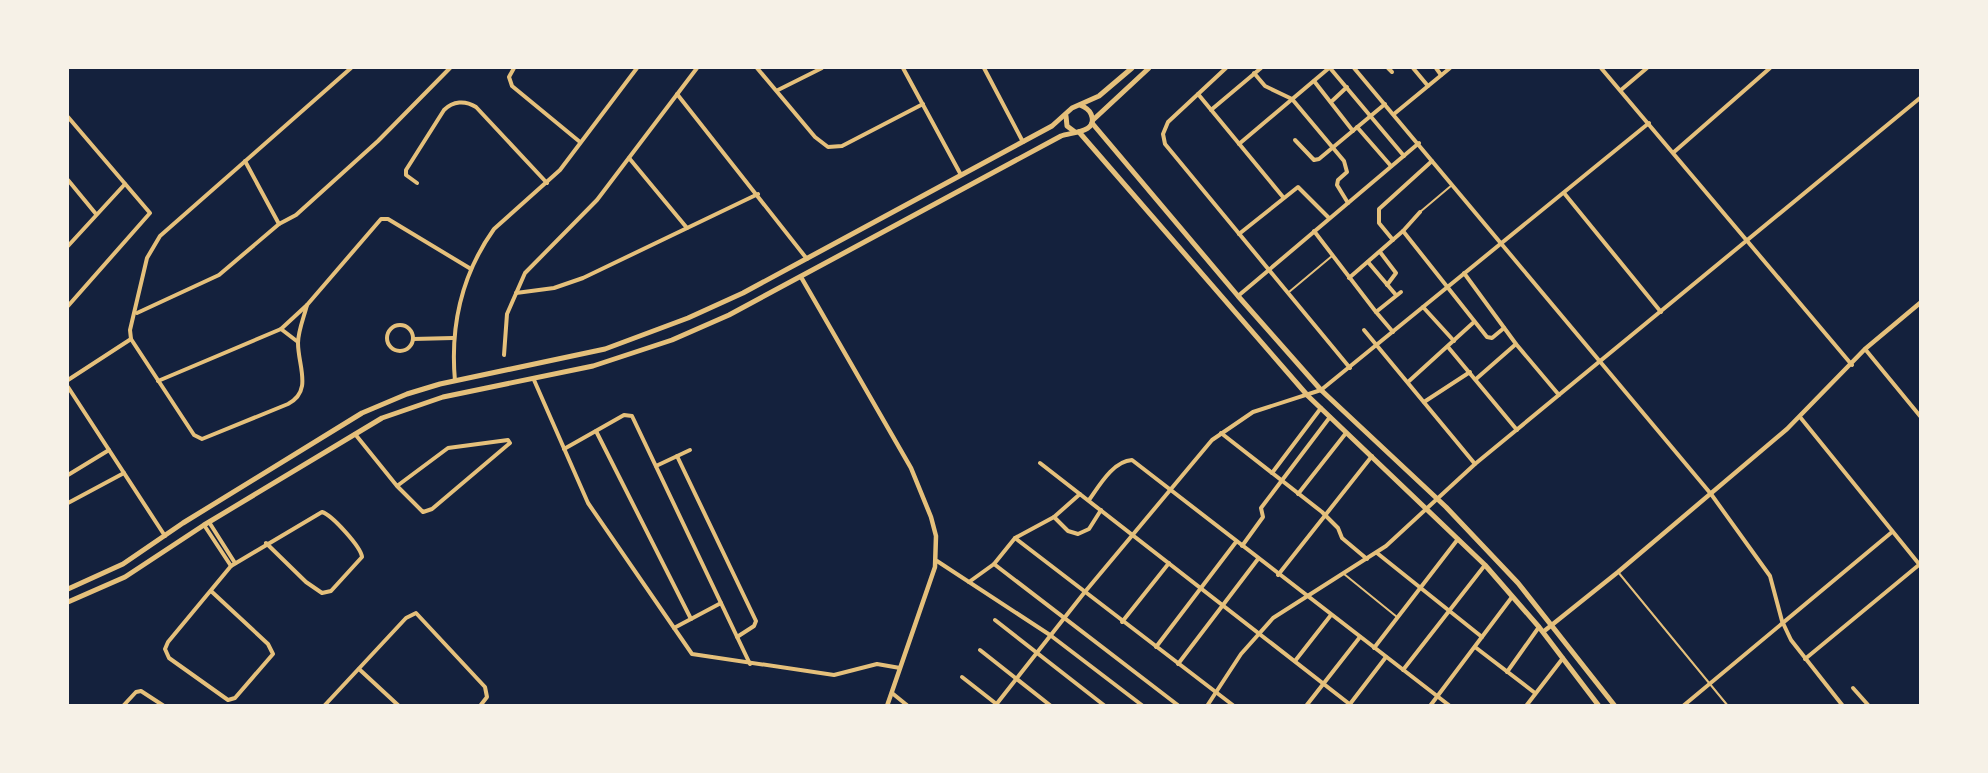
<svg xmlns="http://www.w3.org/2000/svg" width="1988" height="773" font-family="Commissioner,sans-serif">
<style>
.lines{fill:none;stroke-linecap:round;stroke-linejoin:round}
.pedestrian{stroke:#e5c07b;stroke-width:2}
.minor{stroke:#e5c07b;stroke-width:4}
.tertiary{stroke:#e5c07b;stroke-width:4.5}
.secondary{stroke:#e5c07b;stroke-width:5}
.primary{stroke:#e5c07b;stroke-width:5}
</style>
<rect width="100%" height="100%" fill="#14213d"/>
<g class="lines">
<g class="pedestrian">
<polyline points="1420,212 1452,185"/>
<polyline points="1289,292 1332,256"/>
<polyline points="1618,572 1728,706"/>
<polyline points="1344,574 1397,617"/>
</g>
<g class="minor">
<polyline points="514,68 509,77 512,86 580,142"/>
<polyline points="757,68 815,137 828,147 842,146 923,104"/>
<polyline points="903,68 961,175"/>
<polyline points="984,68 1023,142"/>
<polyline points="1226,68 1168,122 1163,134 1165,144 1350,368"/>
<polyline points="1330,68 1404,156"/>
<polyline points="1354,68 1711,494 1770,576 1782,621 1791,640 1843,706"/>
<polyline points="1388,68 1392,72"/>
<polyline points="1413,68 1428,86"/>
<polyline points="1436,68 1441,75"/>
<polyline points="1601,68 1852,365"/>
<polyline points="1254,73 1265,86 1292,99 1344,161 1347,172 1338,180 1337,185 1348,203"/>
<polyline points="1314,81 1353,131"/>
<polyline points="778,90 822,68"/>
<polyline points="1621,90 1647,68"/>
<polyline points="677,94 807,259"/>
<polyline points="1198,94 1283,197"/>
<polyline points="1331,102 1347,87"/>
<polyline points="1211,110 1261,68"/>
<polyline points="1394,114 1450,68"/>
<polyline points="68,117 150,213 68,306"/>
<polyline points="1357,127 1391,166"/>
<polyline points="1295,140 1314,160 1319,159 1385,104"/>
<polyline points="1239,144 1329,68"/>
<polyline points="1674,152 1770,68"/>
<polyline points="629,158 687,228"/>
<polyline points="245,161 279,224"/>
<polyline points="68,180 96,214"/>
<path d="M417,183l-11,-8v-5l38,-60c9,-9 21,-10 32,-3l71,76"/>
<polyline points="1564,193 1661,312"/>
<polyline points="1314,231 1376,312"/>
<polyline points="1403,231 1487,337 1492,338 1504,328"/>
<polyline points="1239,234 1298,187 1329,218"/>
<polyline points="1393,240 1379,223 1379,209 1432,161"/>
<polyline points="68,246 125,184"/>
<polyline points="1380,252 1396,273 1387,285"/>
<polyline points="1368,262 1396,295"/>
<polyline points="1464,273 1516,344 1559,395"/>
<polyline points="1349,278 1403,231 1420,212"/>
<polyline points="516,293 554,288 583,278 758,194"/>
<polyline points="1238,296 1419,143"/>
<path d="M307,305c-3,12 -9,26 -9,38 0,23 15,48 -10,61l-86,35 -8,-4 -63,-96 -1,-9 17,-72 13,-22 191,-168"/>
<polyline points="1423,307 1454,341"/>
<polyline points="137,313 219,275 279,224 296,215 378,141 450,68"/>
<circle cx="400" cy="338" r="13"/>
<polyline points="281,329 298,342"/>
<polyline points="1364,330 1475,464"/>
<polyline points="1393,332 1376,312 1401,292"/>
<polyline points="413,339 453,338"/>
<polyline points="1448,347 1517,430"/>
<polyline points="1865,349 1920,416"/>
<polyline points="504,355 507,314 525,273 597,200 697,68"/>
<polyline points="1476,379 1516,344"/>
<polyline points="68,380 131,339"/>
<polyline points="534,380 588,503 692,654 834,675 877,664 900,668"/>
<polyline points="158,381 281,329 307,305 381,219 388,219 471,269"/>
<path d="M455,381c-5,-55 7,-107 39,-152l66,-59 77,-102"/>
<polyline points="1408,382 1474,322"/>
<polyline points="68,387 165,536"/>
<polyline points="1424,402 1470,372"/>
<polyline points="1800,417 1919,564"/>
<polyline points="596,431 691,619"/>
<polyline points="1221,433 1322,512 1338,528 1342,538 1367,559"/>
<polyline points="355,434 397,486 423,512 432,509 510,443 508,440 448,448 397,486"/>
<polyline points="564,449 624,415 632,416 750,664"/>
<polyline points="677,456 756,621 754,626 737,637"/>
<polyline points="1040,463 1352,706"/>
<polyline points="656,466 690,450"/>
<polyline points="1272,473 1321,408"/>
<polyline points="68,475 109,450"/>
<polyline points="1298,494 1346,433"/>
<path d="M1089,500c10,-14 24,-39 43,-40l318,246"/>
<polyline points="68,503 124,473"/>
<polyline points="1054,517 1068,531 1078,534 1089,529 1101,510"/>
<polyline points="209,522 235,563"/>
<polyline points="204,525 231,566"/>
<polyline points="1015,538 1234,706"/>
<polyline points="1242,546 1263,517 1261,508 1330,417"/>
<polyline points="1377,553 1482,637"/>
<polyline points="937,561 1050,635 1143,706"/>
<polyline points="994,564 1179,706"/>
<polyline points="1278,575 1372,456"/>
<polyline points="969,582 994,564 1015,538 1054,517 1080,494"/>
<path d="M211,591l57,53 5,10 -38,44 -7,2 -59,-42 -4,-9 3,-7 63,-76 91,-54c10,3 39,35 40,45l-31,34 -9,2 -16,-11 -40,-39"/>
<polyline points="995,620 1105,706"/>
<polyline points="1122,622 1169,563"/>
<polyline points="674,628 721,603"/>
<polyline points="1156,647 1236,542"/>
<polyline points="1475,647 1535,693"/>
<polyline points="1374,648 1458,539"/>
<polyline points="980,650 1051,706"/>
<polyline points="1805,659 1920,564"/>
<polyline points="1295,661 1331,615"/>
<polyline points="1178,664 1258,559"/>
<polyline points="359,669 399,706"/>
<polyline points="1403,670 1485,565"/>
<polyline points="1507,672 1539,627"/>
<polyline points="962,677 999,706"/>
<polyline points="1853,688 1869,706"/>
<polyline points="892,693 908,706"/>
<polyline points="1350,704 1386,657"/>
<polyline points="123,706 136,692 141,691 164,706"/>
<polyline points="324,706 406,618 416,613 485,687 487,697 480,706"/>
<polyline points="995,706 1084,593 1212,440 1253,412 1321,390 1649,123"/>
<polyline points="1207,706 1241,654 1273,618 1386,546 1475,464 1920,98"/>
<polyline points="1306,706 1360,637"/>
<polyline points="1430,706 1512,597"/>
<polyline points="1526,706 1563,658"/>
<polyline points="1683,706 1892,532"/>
</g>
<g class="tertiary">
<polyline points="801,277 911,468 931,517 936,536 935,567 887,706"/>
<polyline points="1543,632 1618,572 1787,429 1865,349 1920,303"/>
</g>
<g class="secondary">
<polyline points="1092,123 1238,296 1321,390 1446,507 1518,583 1615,706"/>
<polyline points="1079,132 1308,396 1485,565 1539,627 1599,706"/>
</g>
<g class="primary">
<polyline points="1066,116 1067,126 1075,132"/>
<polyline points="1093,120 1149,68"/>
<polyline points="68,589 123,564 183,523 362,413 407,394 440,384 605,349 688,318 743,293 1052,126 1072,108 1099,96 1132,68"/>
<path d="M68,602l57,-25 79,-52 178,-107 61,-21 150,-31 79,-26 57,-25 332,-179c10,-4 38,-3 30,-22 -2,-5 -6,-7 -11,-9"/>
</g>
</g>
<rect width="1988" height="773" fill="none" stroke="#f6f1e7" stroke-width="138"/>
</svg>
